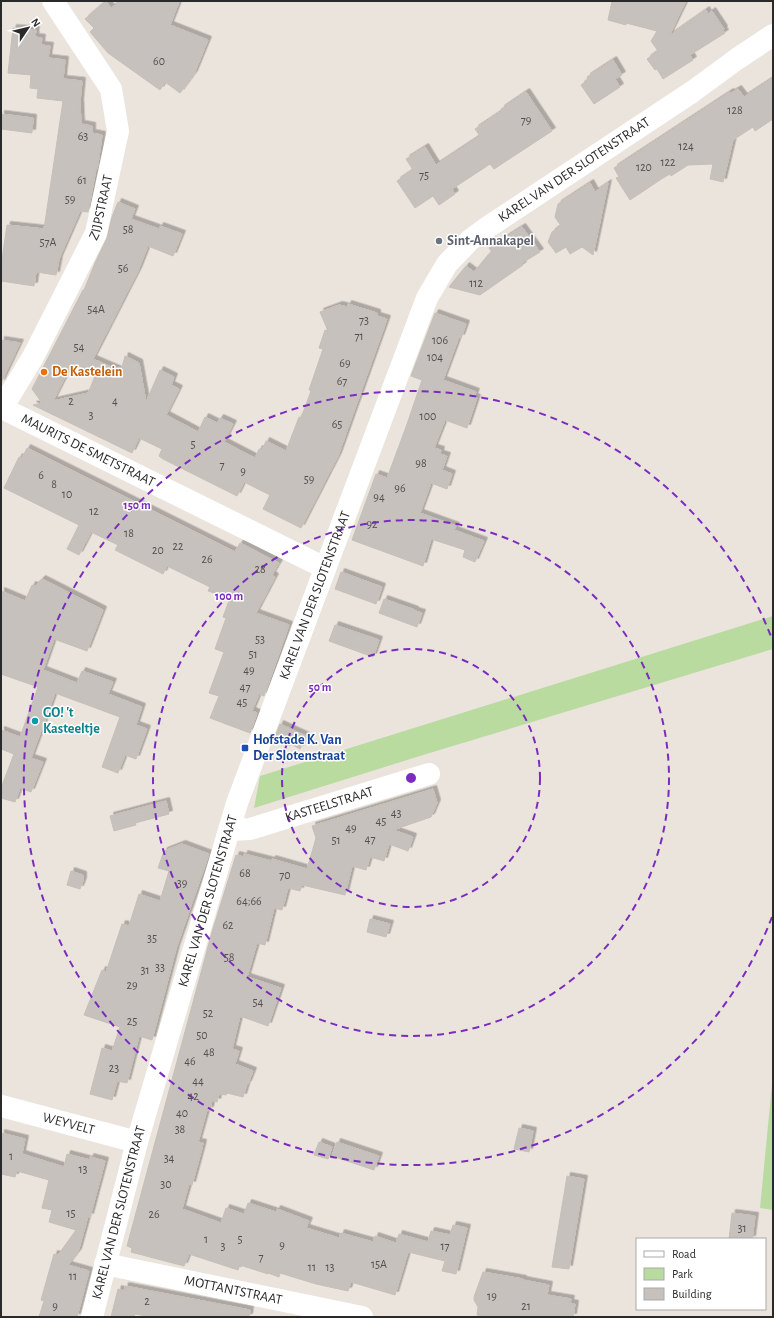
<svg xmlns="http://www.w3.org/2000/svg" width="774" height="1318" font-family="'Alegreya Sans',sans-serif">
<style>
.green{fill:#b9dba0}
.building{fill:#c6c1bd;stroke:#c6bfb7;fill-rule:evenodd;filter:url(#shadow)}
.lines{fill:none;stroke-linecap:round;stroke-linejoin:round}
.minor{stroke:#fff;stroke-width:22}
.ring{fill:none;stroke:#7b2cbf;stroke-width:2;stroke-dasharray:7 5}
.worship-dot{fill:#6b7280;stroke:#fff;stroke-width:1.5}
.food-dot{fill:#e8710a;stroke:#fff;stroke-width:1.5}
.culture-dot{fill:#0f9aa8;stroke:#fff;stroke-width:1.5}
.transit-dot{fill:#1a4fb4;stroke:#fff;stroke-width:1.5}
.labels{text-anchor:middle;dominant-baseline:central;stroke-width:3;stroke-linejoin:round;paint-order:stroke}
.number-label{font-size:12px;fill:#51504f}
.street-label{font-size:14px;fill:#2a2a2a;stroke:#fff}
.worship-label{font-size:14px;font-weight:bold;fill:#5b616d;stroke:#fff;text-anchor:start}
.food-label{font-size:14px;font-weight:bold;fill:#c56008;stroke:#fff;text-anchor:start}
.culture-label{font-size:14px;font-weight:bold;fill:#0d838f;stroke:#fff;text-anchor:start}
.transit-label{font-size:14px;font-weight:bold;fill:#164399;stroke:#fff;text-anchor:start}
.centre{fill:#7b2cbf;stroke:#fff;stroke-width:2}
.ring-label{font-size:12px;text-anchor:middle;font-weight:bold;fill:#7b2cbf;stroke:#fff;stroke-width:3;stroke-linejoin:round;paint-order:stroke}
</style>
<defs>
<filter id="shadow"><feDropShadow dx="3.5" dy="-3.5" stdDeviation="0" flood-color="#0004"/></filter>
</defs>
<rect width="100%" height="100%" fill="#ebe4dd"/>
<g class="green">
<polygon points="773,616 773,649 423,755 254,808 260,776"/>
<polygon points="772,1084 773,1084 773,1210 760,1208"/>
</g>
<g class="building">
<polygon points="106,1 111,8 121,1 168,1 179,2 170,25 208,40 194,74 180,93 165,82 160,90 108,53 90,32 94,28 85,19"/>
<polygon points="612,1 686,1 669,36 706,10 708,14 712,11 724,29 723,30 725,33 690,55 693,60 663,79 657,69 655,70 647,59 658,51 651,41 657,31 626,23 626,25 608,20"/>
<polygon points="13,28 36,30 35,37 42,38 41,45 50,46 48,58 65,60 63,79 82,81 80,102 81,124 92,126 92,133 102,135 98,164 97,169 96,169 88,212 80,211 59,259 56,275 36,272 34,286 1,281 1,267 7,225 44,229 63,101 37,98 38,89 30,88 31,75 8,73"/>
<polygon points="613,60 622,75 615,79 620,87 594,104 581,85 588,80 587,77"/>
<polygon points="773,78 773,119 755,131 753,127 733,140 723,182 710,179 713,164 688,165 671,176 670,174 663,178 630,200 616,178 619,177 614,168 730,92 731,93 738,89 744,97"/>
<polygon points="526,92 552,131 494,169 490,164 452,189 455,194 439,205 433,196 415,208 397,181 413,170 406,159 425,147 436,165 480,136 475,129 502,111 501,109"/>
<polygon points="1,114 33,118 32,133 1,129"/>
<polygon points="590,183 595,192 608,183 593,255 582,247 570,254 566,247 556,253 548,242 552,232 561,226 555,217 558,204"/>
<path d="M118,202l17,7 -4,10 28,10 1,-3 22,8 -9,22 -25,-10 -10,25 -45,88 28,12 4,-15 14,7 7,39 14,-32 14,7 -3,8 8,4 -13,26 32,17 7,-15 12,6 3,-5 13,6 -9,18 31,16 4,-9 3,1 4,-9 20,10 13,-34 2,1 10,-27 -2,-1 14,-41 -4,-1 6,-18 3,1 -8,-19 19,-7 8,2 1,-3 29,9v3l10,3 -49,137 -37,72 -38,-19 7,-14 -26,-13 -7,14 -74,-37 -4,-3 3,-7 -23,-11 -7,15 -99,-48 9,-2 -10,-14 51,-99h1l11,-27 12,-25 5,-21zM72,363l24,11 -8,19 -35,8z"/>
<polygon points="522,227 540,252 522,263 523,265 480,295 449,287 466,266 474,272 488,255 492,252 489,248"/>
<polygon points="435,313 466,324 461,338 459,337 443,380 476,392 474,397 477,398 467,428 445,420 434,448 441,450 440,454 447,456 442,470 452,474 447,489 431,483 420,513 456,526 454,530 484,541 475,562 463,557 465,550 431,539 423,566 352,540 376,474 387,478 406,427 422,380 411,376"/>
<polygon points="1,340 20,343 1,383"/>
<polygon points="27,448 235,552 240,543 279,563 272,575 275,577 256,613 289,625 264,696 259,694 252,711 257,713 250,733 210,718 219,696 209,693 224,652 215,649 226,618 223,617 230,598 208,591 210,587 167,566 163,574 115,550 118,545 91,532 79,555 67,549 79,525 4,488 19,457 22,458"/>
<polygon points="341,572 382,587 376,604 335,589"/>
<polygon points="42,579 103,610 87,651 54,639 43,670 77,683 82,671 113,682 108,694 142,707 136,725 147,729 136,759 125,755 118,773 102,767 120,717 55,693 31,758 43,762 31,792 20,788 15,802 1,798 1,788 14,754 1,749 1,730 20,737 38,687 1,674 1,591 25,601 32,585 35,586"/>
<polygon points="384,599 415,610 415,611 422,613 417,627 379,613"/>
<polygon points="335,625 379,640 373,657 329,641"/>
<polygon points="280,724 306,736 300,749 291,744 290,746 274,739"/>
<polygon points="433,789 437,803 431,817 393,830 413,837 408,851 389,844 384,861 370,857 366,870 352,866 345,895 302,885 300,891 288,888 282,910 274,908 265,945 257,943 247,977 281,988 268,1026 240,1016 232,1049 239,1051 235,1064 253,1071 248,1084 247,1084 243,1097 227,1093 226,1095 219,1094 217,1102 212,1100 210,1110 207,1110 198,1142 203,1143 202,1148 192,1185 189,1184 182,1209 221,1223 226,1208 244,1214 248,1203 276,1212 277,1209 309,1221 306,1228 339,1238 341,1233 373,1242 375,1236 396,1243 399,1234 428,1242 431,1231 450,1235 453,1225 467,1228 456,1274 442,1271 445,1261 408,1252 395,1295 351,1282 348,1291 316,1284 280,1273 279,1277 268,1273 268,1274 240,1265 238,1270 189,1254 184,1266 131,1252 132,1248 127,1246 212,932 236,855 244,857 244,854 272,861 272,859 307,869 316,838 312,826"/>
<polygon points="166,801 169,814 135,823 136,825 114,831 110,816"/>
<polygon points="182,844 209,854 176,949 152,1040 139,1036 127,1083 117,1081 112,1100 90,1094 102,1048 112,1051 120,1027 84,1015 102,970 106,972 122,924 129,926 139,894 160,901 169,871 158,868 164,851"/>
<polygon points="71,871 83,875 83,881 80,889 67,885"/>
<polygon points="370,919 390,924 386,937 367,932"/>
<polygon points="519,1128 533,1131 529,1152 514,1149"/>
<polygon points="1,1133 25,1139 22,1154 64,1167 67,1154 90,1160 90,1157 105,1161 90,1217 88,1216 78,1252 68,1265 89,1271 77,1317 39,1317 44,1301 41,1300 54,1254 58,1255 76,1230 49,1222 52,1210 42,1208 49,1180 17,1171 15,1177 1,1174"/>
<polygon points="319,1142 332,1147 328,1159 314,1155"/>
<polygon points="337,1142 379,1156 374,1170 332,1156"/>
<polygon points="567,1176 584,1179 569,1269 552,1267"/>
<polygon points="732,1213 755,1216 752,1239 729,1239"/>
<polygon points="483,1272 523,1279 523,1280 549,1285 547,1295 571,1299 570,1303 575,1304 573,1317 489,1317 477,1315 478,1307 474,1300 474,1297"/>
<polygon points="125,1286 250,1310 249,1317 152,1317 135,1314 134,1317 111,1317 118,1289 124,1291"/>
</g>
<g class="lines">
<g class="minor">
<path id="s1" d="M2,408l31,-51 63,-124 22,-102 -7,-42 -58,-88"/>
<path id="s2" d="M2,408l323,160"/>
<path id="s3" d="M229,830l21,-1 179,-55"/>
<path id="s4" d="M1,1106l136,36"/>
<path id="s5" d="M105,1264l257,53"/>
<path id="s6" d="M92,1317l45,-175 100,-339 190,-505 20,-34 23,-24 15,-11 207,-137 45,-33 36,-24"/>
</g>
</g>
<g class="ring">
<circle cx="411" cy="778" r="129"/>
<circle cx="411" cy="778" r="258"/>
<path d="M772 917A387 387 0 1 1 772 639"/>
</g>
<circle class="worship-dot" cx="439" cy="241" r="4"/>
<circle class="food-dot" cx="44" cy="372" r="4"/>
<circle class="culture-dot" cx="35" cy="721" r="4"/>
<rect class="transit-dot" x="241" y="744" width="8" height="8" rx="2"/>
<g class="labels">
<g class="number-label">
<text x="159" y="61">60</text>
<text x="735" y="110">128</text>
<text x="526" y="120">79</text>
<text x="83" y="136">63</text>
<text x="686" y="146">124</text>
<text x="668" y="162">122</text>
<text x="644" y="167">120</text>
<text x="424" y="175">75</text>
<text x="82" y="180">61</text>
<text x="70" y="199">59</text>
<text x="128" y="229">58</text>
<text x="48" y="242">57A</text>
<text x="123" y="268">56</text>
<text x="476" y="283">112</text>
<text x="96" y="309">54A</text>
<text x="364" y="320">73</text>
<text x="359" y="336">71</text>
<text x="440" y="340">106</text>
<text x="79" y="347">54</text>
<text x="435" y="357">104</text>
<text x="345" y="363">69</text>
<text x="342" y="381">67</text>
<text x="71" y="401">2</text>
<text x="115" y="401">4</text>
<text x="91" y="415">3</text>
<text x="428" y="416">100</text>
<text x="337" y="424">65</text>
<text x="193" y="444">5</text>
<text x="421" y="463">98</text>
<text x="222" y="465">7</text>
<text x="243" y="471">9</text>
<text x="41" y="475">6</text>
<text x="309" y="479">59</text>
<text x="54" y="484">8</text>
<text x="400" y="488">96</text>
<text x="67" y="494">10</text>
<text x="379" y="497">94</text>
<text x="94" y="511">12</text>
<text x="372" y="524">92</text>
<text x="129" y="533">18</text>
<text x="178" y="546">22</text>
<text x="158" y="550">20</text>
<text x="207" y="559">26</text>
<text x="260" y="569">28</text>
<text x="260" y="639">53</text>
<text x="253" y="654">51</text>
<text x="249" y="670">49</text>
<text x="245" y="687">47</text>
<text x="242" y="702">45</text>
<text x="396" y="813">43</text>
<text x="381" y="821">45</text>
<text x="351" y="828">49</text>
<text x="370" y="839">47</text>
<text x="336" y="840">51</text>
<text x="245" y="873">68</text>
<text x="285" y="875">70</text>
<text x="182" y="883">39</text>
<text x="249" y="901">64;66</text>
<text x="228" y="925">62</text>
<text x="152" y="938">35</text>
<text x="229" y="957">58</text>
<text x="160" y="967">33</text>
<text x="145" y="970">31</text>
<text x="132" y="985">29</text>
<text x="258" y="1002">54</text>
<text x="208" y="1013">52</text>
<text x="132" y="1021">25</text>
<text x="202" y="1035">50</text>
<text x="209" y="1052">48</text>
<text x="190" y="1061">46</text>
<text x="114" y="1068">23</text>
<text x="198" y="1081">44</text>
<text x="193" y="1096">42</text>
<text x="182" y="1113">40</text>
<text x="180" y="1129">38</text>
<text x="11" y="1156">1</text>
<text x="169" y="1158">34</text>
<text x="83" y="1169">13</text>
<text x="166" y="1184">30</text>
<text x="71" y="1213">15</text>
<text x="154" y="1214">26</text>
<text x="742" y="1228">31</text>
<text x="206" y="1239">1</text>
<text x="240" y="1239">5</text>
<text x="282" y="1245">9</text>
<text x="223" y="1246">3</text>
<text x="445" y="1246">17</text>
<text x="261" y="1257">7</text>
<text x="379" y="1264">15A</text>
<text x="312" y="1267">11</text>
<text x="330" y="1267">13</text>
<text x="73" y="1276">11</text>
<text x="492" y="1296">19</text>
<text x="147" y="1301">2</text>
<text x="55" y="1306">9</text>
<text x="526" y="1306">21</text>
</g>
<g class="street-label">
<text stroke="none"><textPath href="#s6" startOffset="1272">KAREL VAN DER SLOTENSTRAAT</textPath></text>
<text stroke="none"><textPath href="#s1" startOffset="225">ZIJPSTRAAT</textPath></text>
<text stroke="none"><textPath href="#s2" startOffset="96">MAURITS DE SMETSTRAAT</textPath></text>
<text stroke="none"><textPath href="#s6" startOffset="756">KAREL VAN DER SLOTENSTRAAT</textPath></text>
<text stroke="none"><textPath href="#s3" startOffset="104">KASTEELSTRAAT</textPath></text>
<text stroke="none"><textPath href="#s6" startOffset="432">KAREL VAN DER SLOTENSTRAAT</textPath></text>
<text stroke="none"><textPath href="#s4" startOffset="70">WEYVELT</textPath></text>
<text stroke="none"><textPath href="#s6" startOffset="108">KAREL VAN DER SLOTENSTRAAT</textPath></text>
<text stroke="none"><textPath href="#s5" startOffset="131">MOTTANTSTRAAT</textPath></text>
</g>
<g class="worship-label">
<text x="447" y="241">Sint-Annakapel</text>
</g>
<g class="food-label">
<text x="52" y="372">De Kastelein</text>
</g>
<g class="culture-label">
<text x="43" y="713">GO! 't<tspan x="43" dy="16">Kasteeltje</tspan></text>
</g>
<g class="transit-label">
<text x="253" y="740">Hofstade K. Van<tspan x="253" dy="16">Der Slotenstraat</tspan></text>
</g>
</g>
<circle cx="411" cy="778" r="6" class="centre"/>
<g class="ring-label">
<text x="137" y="509">150 m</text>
<text x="229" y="600">100 m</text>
<text x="320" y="691">50 m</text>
</g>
<rect width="774" height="1318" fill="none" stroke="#2a2a2a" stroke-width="4"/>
<rect x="636" y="1238" width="130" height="72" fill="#ffffff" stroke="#aaaaaa"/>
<rect x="644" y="1251" width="20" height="6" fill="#ffffff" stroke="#aaaaaa"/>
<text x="672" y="1258" font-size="12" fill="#2a2a2a">Road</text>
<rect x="644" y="1268" width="20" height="12" fill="#b9dba0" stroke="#aaaaaa"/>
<text x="672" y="1278" font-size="12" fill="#2a2a2a">Park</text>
<rect x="644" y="1288" width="20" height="12" fill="#c6c1bd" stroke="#aaaaaa"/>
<text x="672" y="1298" font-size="12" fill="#2a2a2a">Building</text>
<g transform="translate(28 28) rotate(55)" stroke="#ffffff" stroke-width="3" paint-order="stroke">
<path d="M0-3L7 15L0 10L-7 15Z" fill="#2a2a2a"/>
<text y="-6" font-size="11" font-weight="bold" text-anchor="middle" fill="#2a2a2a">N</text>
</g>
</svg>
